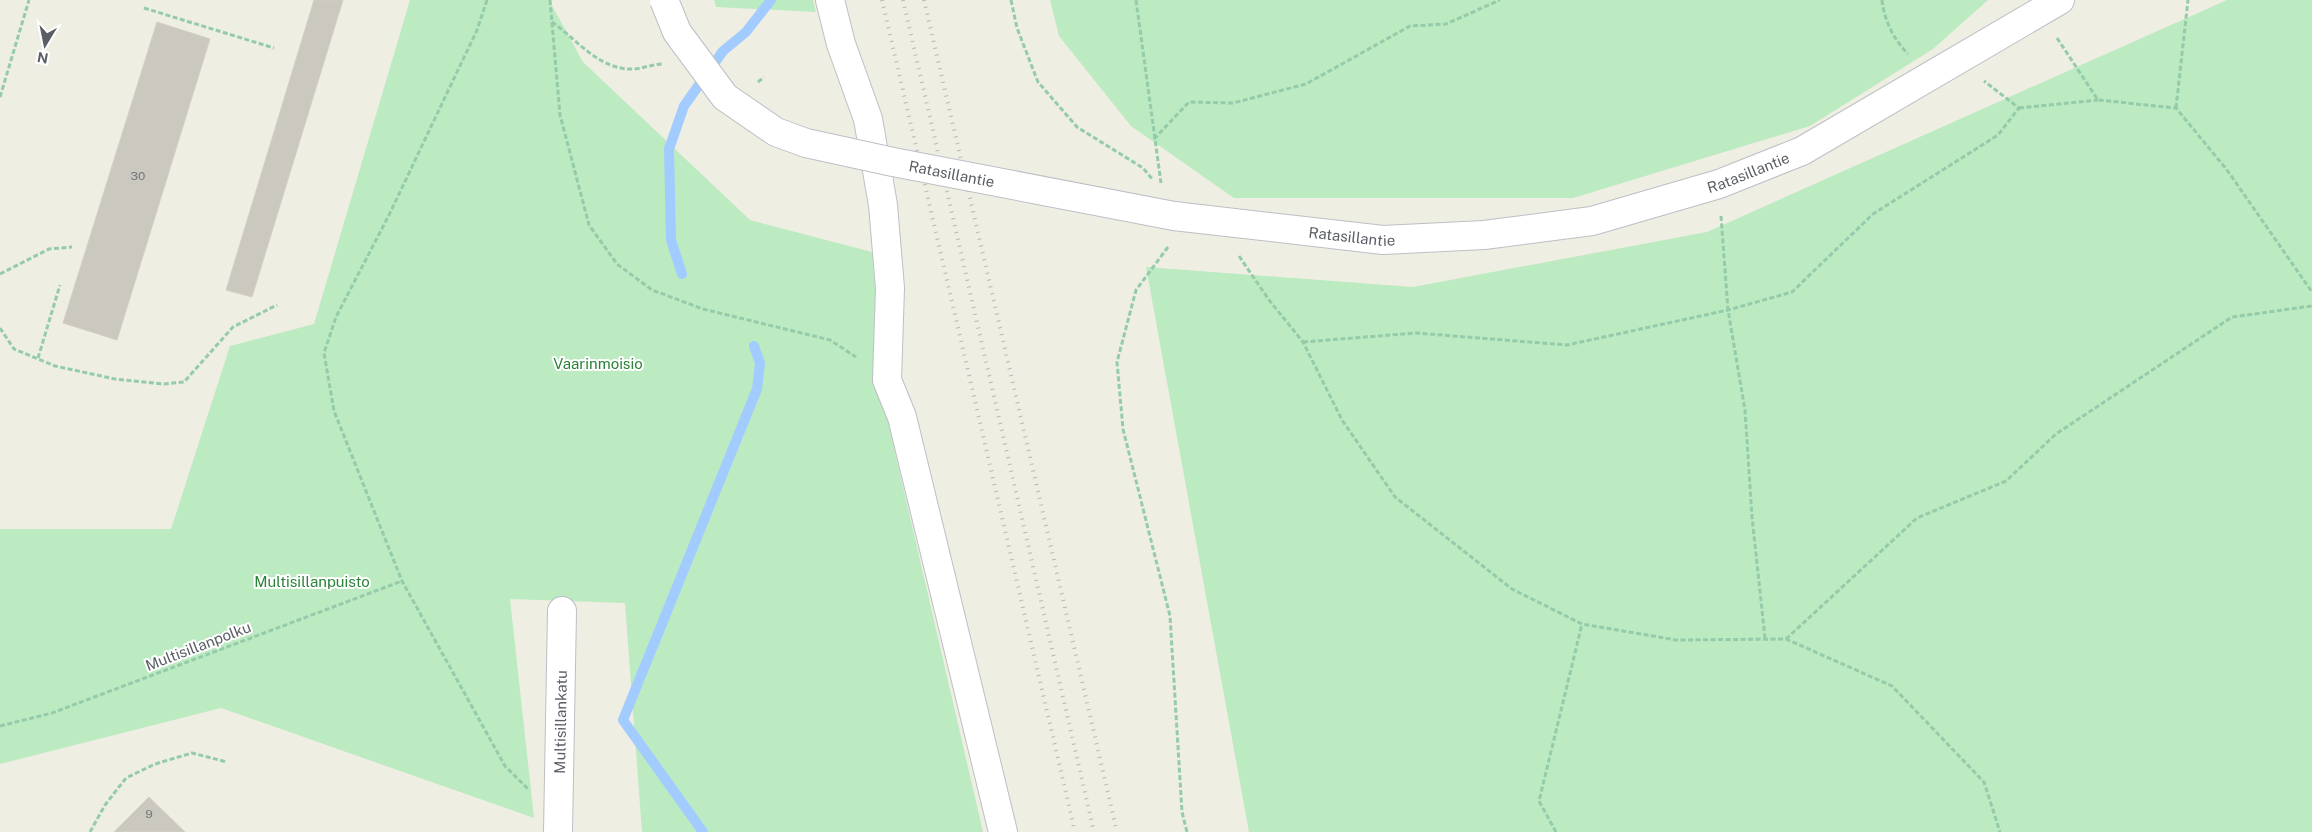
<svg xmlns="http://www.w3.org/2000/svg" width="2312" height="832" font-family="'Public Sans',sans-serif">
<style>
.green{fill:#bceac1}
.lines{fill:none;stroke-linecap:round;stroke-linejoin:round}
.stream{stroke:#a2ccff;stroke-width:10}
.building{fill:#cac8bf;stroke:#d4d0c0}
.minor-casing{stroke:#bcbfc5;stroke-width:30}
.path{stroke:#94cbaa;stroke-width:3;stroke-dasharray:5 2.5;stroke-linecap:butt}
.minor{stroke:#fff;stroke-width:28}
.rail{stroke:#b6b7b8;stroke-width:4;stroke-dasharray:1 6;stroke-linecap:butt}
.minor-bridge-casing{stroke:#bcbfc5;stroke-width:30;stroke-linecap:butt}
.minor-bridge{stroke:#fff;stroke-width:28}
.labels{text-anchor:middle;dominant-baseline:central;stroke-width:4;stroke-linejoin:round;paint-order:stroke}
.number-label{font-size:12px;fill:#76787c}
.street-label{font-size:15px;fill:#5a5e65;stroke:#fff}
.park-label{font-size:15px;fill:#2b833a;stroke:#fff}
</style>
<rect width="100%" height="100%" fill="#efeee2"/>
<g class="green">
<polygon points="410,0 549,0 583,62 750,220 872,252 885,409 983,832 642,832 625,603 510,599 534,818 221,708 0,764 0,529 171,529 230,346 314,324"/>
<polygon points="714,0 813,0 816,12 716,7"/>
<polygon points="1050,0 1988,0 1933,49 1810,126 1573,198 1234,198 1131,126 1059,36"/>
<polygon points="2227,0 2312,0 2312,832 1249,832 1146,267 1413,287 1707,232"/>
</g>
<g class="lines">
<g class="stream">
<polyline points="682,274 671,240 669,149 684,106 723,51 746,32 771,0"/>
<polyline points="703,832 623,720 757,389 760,363 754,346"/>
</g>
</g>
<g class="building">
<polygon points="314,0 343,0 252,297 226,290"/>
<polygon points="157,22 210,39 117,340 63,323"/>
<polygon points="149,797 185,832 114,832"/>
</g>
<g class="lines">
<defs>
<g id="minor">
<polyline points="830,0 841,44 868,119 883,205 890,288 887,380 902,417 1003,832"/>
<path id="s1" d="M1174,216l209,24 101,-5 108,-14 127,-37 83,-33 258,-151"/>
<path id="s2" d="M558,832l4,-221"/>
</g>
</defs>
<use href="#minor" class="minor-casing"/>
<g class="path">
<polyline points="487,0 477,30 389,215 336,317 324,353 334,411 402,581 505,766 528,789"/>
<polyline points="550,0 560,115 589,225 617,264 652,290 703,309 830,340 856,357"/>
<polyline points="1011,0 1017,28 1038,82 1077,127 1143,168 1153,180"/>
<polyline points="1136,0 1161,183"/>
<path d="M1882,0c2,20 12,40 26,54"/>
<polyline points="144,8 274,48"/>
<path d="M552,22c24,17 45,45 76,47 12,1 23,-5 35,-5"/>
<polyline points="2057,38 2098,100 2176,108 2227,170 2312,292"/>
<polyline points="758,82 764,77"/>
<polyline points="0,97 29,0"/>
<polyline points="2019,108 2098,100"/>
<polyline points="2176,108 2188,0"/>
<polyline points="1154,139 1189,102 1233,103 1306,84 1410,26 1446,24 1500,0"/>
<polyline points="1721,216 1728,310 1745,410 1752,517 1765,638"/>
<polyline points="1168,247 1136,290 1117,362 1123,429 1170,616 1182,812 1187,832"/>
<polyline points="1239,256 1269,300 1303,342 1342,420 1395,497 1512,589 1582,624 1676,640 1786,639 1892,686 1984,782 2000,832"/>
<polyline points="0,274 49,249 72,247"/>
<polyline points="0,328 14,349 55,366 115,379 164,384 184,382 233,327 277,305"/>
<polyline points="1303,342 1416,333 1567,345 1728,310 1792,292 1873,214 1998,135 2019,108 1984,81"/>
<polyline points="38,358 60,285"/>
<polyline points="1786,639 1917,518 2006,481 2056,434 2232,317 2312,306"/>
<polyline points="0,726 52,713 402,581"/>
<polyline points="90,832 105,805 126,778 155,764 192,753 227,762"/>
<polyline points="1556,832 1539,801 1582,624"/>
</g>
<use href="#minor" class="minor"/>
<g class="rail">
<polyline points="882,0 1075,832"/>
<polyline points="903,0 1094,832"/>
<polyline points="924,0 1117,832"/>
</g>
<defs>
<g id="minor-bridge">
<path id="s3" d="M664,0l13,32 48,65 51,35 30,11 87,19 281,54"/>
</g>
</defs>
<use href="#minor-bridge" class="minor-bridge-casing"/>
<use href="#minor-bridge" class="minor-bridge"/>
</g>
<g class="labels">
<g class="number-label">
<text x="138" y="176">30</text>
<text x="149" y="814">9</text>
</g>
<g class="street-label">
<text stroke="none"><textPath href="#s1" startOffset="584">Ratasillantie</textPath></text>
<text stroke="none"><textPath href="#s3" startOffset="358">Ratasillantie</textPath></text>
<text stroke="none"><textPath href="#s1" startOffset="179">Ratasillantie</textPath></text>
<text transform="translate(198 646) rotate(-21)">Multisillanpolku</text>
<text stroke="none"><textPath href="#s2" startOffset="110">Multisillankatu</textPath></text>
</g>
<g class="park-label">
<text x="598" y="363">Vaarinmoisio</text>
<text x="312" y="581">Multisillanpuisto</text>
</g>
</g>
<g transform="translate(45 45) rotate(190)" stroke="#ffffff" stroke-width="4" paint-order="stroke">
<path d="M0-4L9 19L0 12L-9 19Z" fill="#5a5e65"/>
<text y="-8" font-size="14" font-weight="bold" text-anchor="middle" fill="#5a5e65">N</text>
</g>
</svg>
